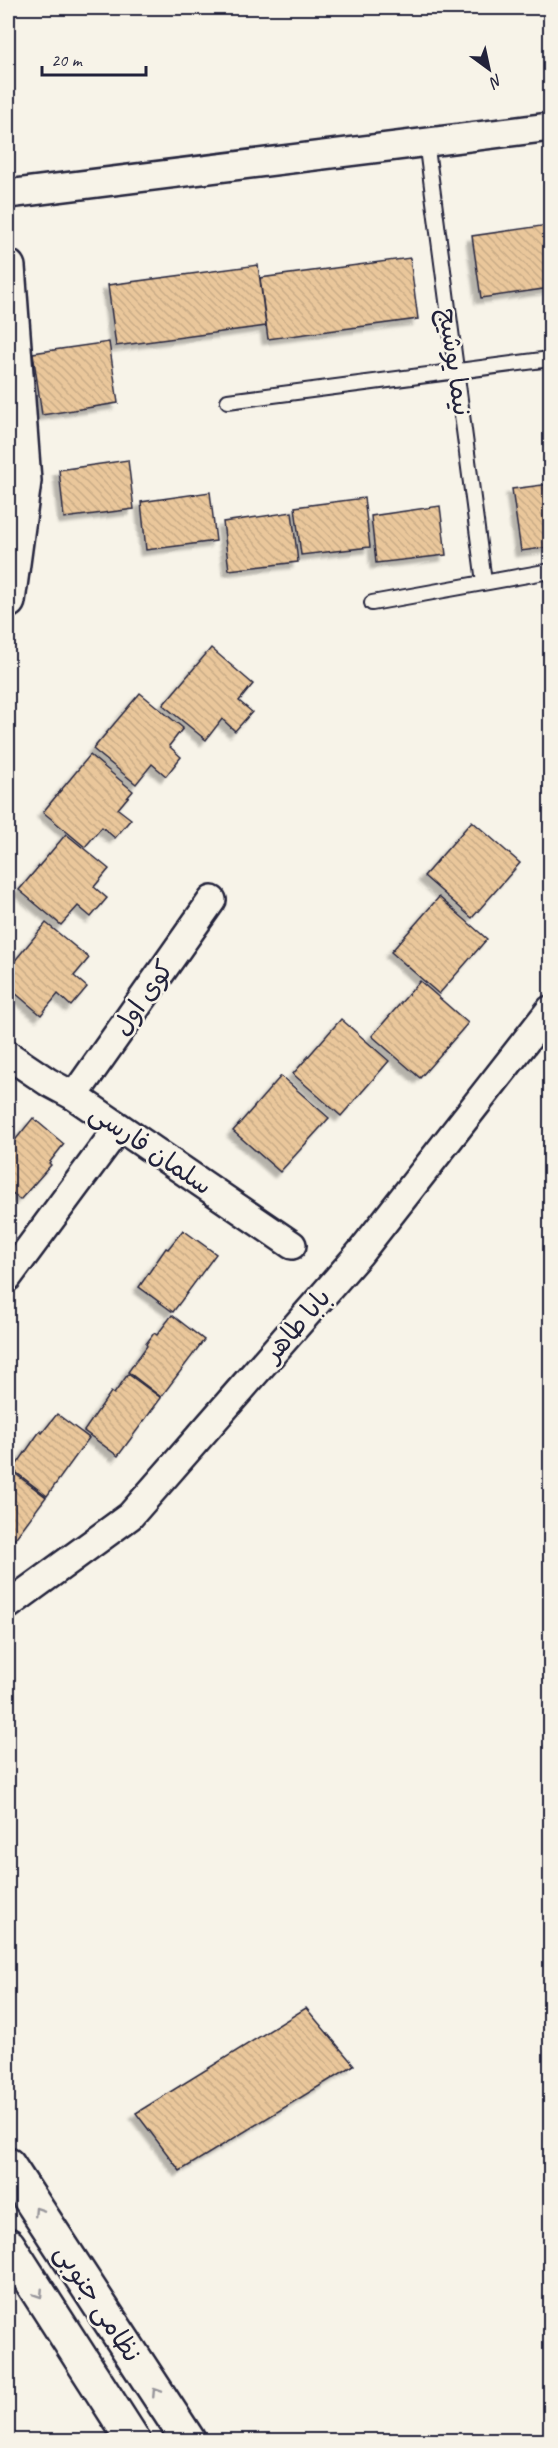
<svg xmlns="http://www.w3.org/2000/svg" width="558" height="2448" font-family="Caveat,'Playpen Sans Arabic',sans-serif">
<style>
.building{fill:url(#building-back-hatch);stroke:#22223b;stroke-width:1.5;filter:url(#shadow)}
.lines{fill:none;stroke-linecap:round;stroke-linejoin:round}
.lane-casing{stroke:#22223b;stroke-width:18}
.street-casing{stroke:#22223b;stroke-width:32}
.secondary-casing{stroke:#22223b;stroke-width:38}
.lane{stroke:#f7f3e8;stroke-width:14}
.street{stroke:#f7f3e8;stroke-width:27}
.secondary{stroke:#f7f3e8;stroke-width:33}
.oneway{stroke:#97959a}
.labels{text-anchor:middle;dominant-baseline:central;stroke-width:5;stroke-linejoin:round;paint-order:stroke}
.street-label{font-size:26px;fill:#22223b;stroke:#f7f3e8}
</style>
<defs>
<pattern id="building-back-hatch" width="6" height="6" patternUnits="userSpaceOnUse" patternTransform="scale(1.5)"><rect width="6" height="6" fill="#eac79b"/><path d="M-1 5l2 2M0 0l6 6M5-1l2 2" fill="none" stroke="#c8ab86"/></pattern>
<filter id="shadow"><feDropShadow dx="-5.5" dy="5.5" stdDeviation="1.5" flood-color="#0004"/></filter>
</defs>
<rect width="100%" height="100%" fill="#f7f3e8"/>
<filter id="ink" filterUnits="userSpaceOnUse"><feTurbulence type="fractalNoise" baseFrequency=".0167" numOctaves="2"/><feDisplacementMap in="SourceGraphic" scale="12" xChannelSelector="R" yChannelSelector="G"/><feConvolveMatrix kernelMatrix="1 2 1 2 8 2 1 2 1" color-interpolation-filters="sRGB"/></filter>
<g filter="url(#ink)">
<g class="building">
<polygon points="548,225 550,288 481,298 472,236"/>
<polygon points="410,258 418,319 268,339 260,278"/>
<polygon points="258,265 266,326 116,346 108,285"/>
<polygon points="109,342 118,403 42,415 33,353"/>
<polygon points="128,460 134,509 64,518 59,470"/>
<polygon points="550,484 550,547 521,551 512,489"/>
<polygon points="210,492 216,541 146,550 141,502"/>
<polygon points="364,498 370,547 301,555 295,507"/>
<polygon points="440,506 446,555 376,563 371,516"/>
<polygon points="292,512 298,562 229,570 223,522"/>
<polygon points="211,648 253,684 239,701 252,712 235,731 222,719 206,740 163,705"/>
<polygon points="140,693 183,728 169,746 181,757 166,776 152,764 136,784 93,749"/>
<polygon points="90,755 133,791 118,809 131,819 115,838 102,827 85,847 43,812"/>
<polygon points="472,821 520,863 472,918 424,876"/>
<polygon points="66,834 109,869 94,887 107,898 91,917 78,906 61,925 19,890"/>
<polygon points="439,897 487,939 439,994 391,952"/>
<polygon points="46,923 89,958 74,976 87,987 71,1006 58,994 41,1015 8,987 8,969"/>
<polygon points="420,981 468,1023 420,1078 372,1036"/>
<polygon points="341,1019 389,1061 341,1116 293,1074"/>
<polygon points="281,1076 329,1118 280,1172 233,1131"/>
<polygon points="33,1118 64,1144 49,1163 51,1165 20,1200 8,1190 8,1149"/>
<polygon points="183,1230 216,1254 173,1312 139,1287 166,1248 168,1249"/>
<polygon points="172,1315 204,1340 161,1397 128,1372 147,1346 146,1344 154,1333 157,1335"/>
<polygon points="128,1374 161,1398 118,1456 84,1431 111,1392 114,1394"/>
<polygon points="57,1414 89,1438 47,1496 13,1470 40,1431 42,1433"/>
<polygon points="13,1472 46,1497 8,1548 8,1480"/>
<polygon points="306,2008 354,2065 180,2171 136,2113"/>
</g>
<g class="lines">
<defs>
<g id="lane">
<polyline points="426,141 484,582"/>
<polyline points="228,401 550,359"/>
<polyline points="372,603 550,571"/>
</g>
<g id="street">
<polyline points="8,194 550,127"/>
<polyline points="8,1055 48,1082 74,1096 292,1245"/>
<polyline points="74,1096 212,900"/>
<polyline points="8,1277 119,1127"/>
<polyline points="8,1605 130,1516 360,1253 550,1010"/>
</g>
<g id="secondary">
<polyline points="8,267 24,481 8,601"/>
<polyline points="8,2165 188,2440"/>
<polyline points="8,2245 133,2440"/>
</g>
</defs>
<use href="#lane" class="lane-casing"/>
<use href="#street" class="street-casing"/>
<use href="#secondary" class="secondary-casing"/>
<use href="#lane" class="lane"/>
<use href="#street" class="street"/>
<use href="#secondary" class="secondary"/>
</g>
<defs><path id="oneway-chevron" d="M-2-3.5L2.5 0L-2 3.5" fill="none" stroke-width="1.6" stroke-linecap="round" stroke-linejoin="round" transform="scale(1.5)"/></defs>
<g class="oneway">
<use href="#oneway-chevron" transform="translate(38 2211) rotate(-123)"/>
<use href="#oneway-chevron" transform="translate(39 2294) rotate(57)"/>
<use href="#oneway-chevron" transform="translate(156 2392) rotate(-123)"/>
</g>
</g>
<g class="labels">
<g class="street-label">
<text transform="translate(455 362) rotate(82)">نیما یوشیج</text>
<text transform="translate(143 998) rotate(-55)">کوی اول</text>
<text transform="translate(151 1149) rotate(34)">سلمان فارسی</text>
<text transform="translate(297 1325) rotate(-49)">بابا طاهر</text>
<text transform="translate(98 2303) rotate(57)">نظامی جنوبی</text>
</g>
</g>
<rect width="558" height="2448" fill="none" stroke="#f7f3e8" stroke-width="30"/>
<rect x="15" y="15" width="528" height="2418" fill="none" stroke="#22223b" stroke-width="2" filter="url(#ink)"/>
<g transform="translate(489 69) rotate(147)" stroke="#f7f3e8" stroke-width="4.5" paint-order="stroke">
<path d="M0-4.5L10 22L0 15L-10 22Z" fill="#22223b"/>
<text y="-9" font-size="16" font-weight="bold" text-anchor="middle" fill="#22223b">N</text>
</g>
<path d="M42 66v9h104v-9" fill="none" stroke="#22223b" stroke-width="3"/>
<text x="51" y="66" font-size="18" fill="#22223b" stroke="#f7f3e8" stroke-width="4.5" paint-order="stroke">20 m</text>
</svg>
